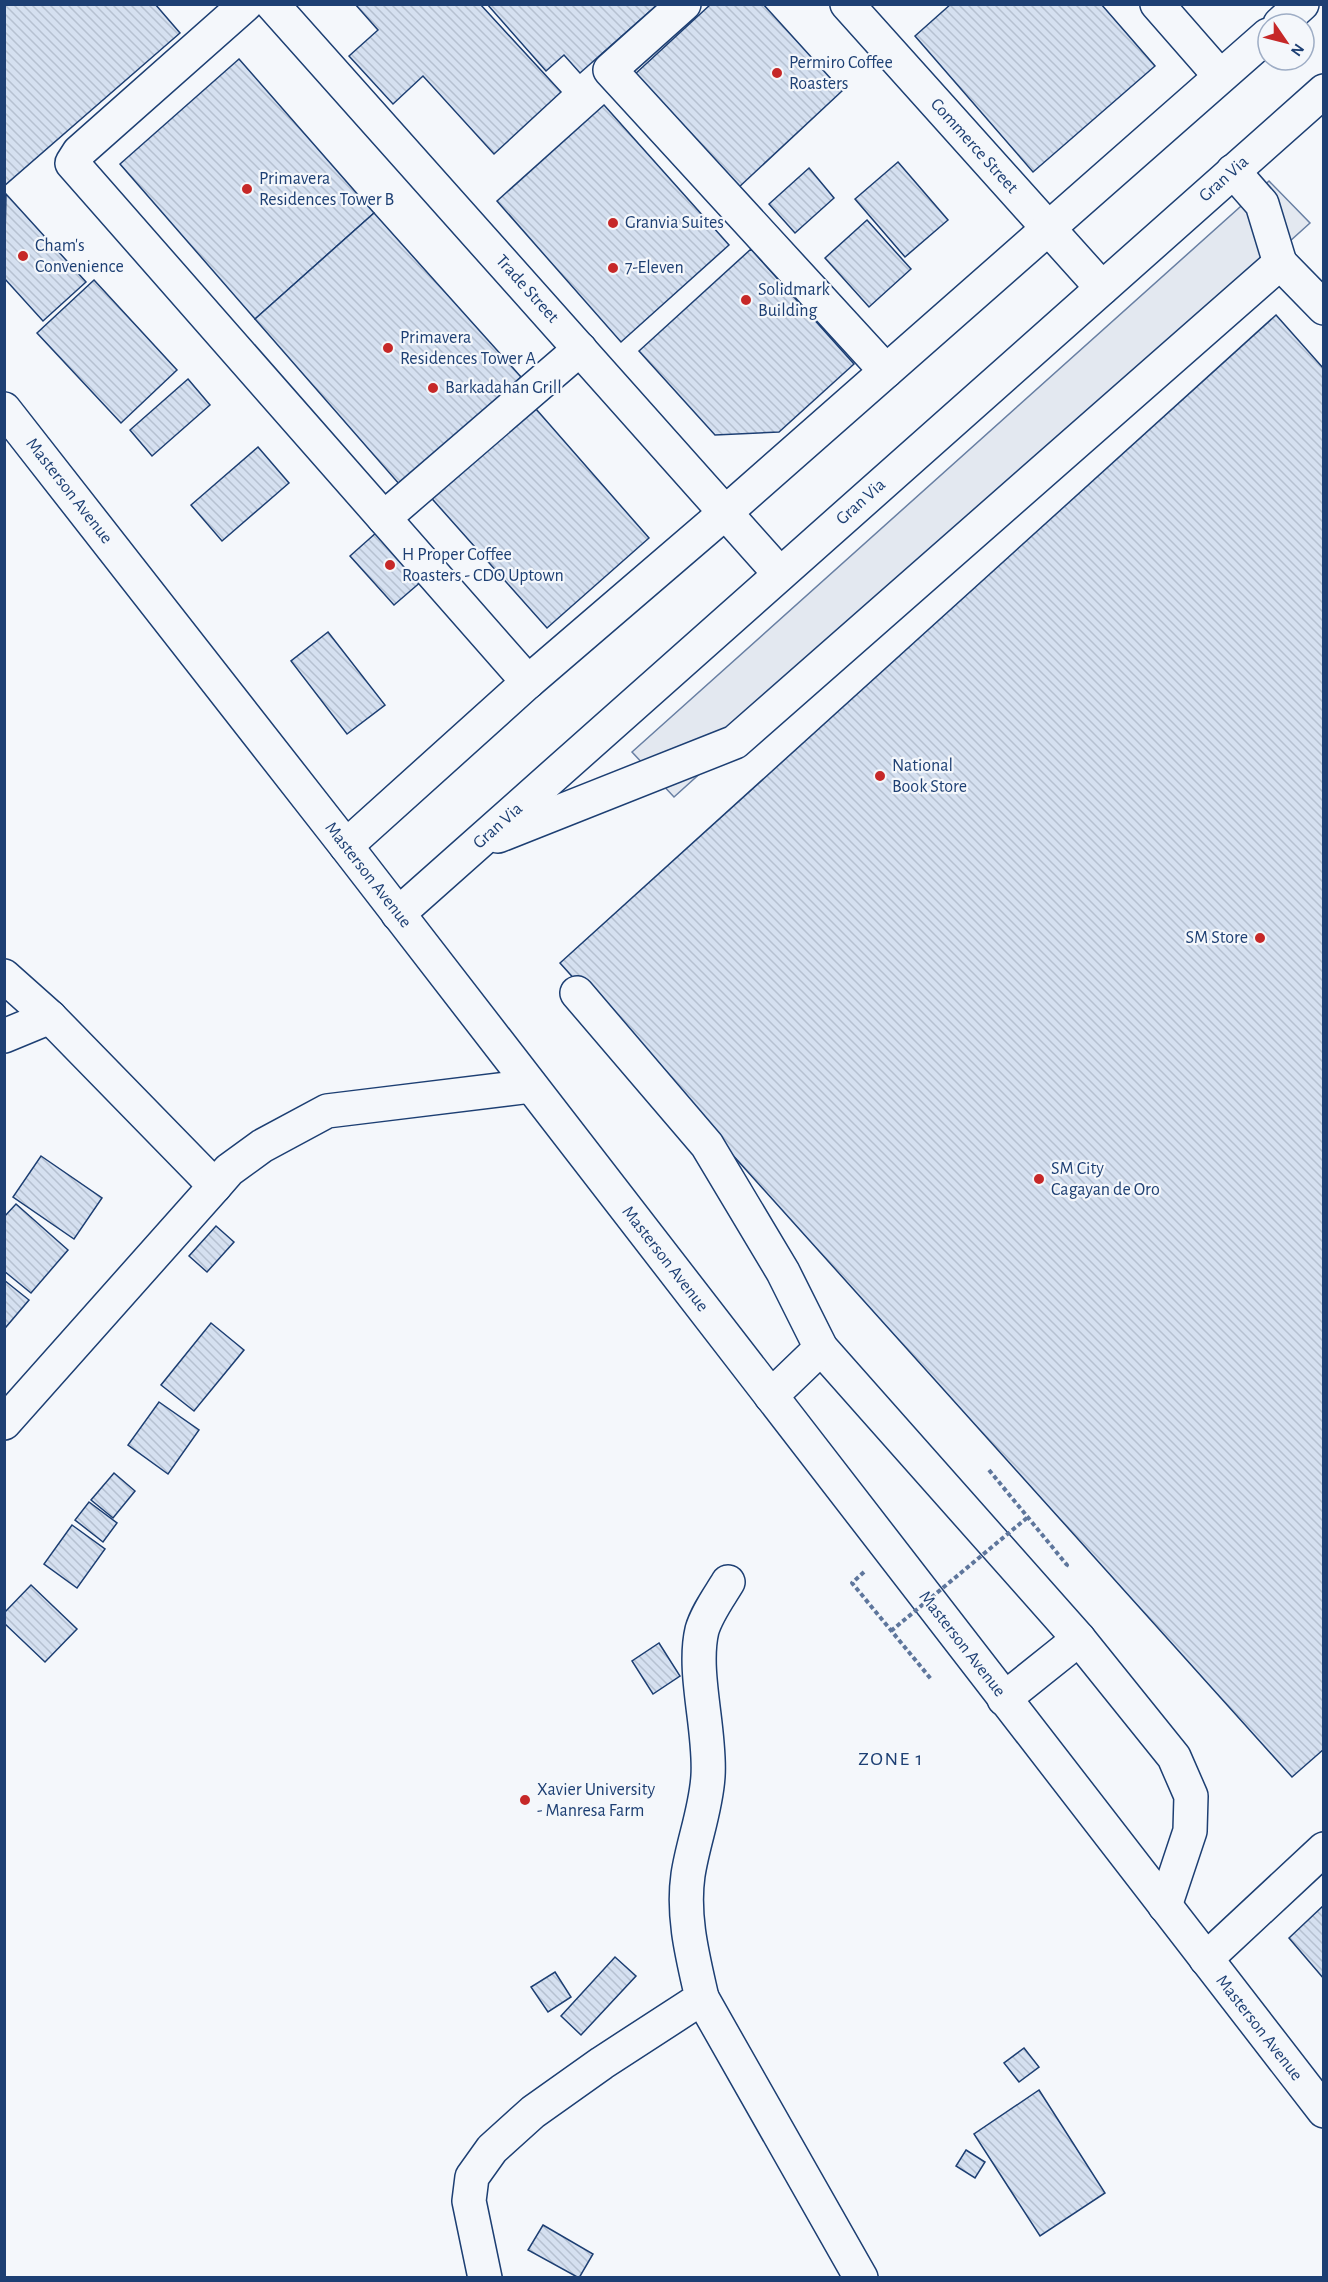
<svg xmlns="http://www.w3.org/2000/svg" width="1328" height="2282" font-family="'Alegreya Sans',sans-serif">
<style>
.parking{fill:#e3e8f0;stroke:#687fa3;stroke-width:1.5}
.building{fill:url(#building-back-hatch);stroke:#1d3f73;stroke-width:1.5}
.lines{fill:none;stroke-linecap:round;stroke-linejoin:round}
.minor-casing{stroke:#1d3f73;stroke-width:36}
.major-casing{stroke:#1d3f73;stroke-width:36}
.path{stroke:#5e769c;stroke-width:4;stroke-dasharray:4.5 3;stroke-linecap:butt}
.minor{stroke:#f4f7fb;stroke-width:33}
.major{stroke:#f4f7fb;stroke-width:33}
.path-bridge{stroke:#5e769c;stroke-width:4;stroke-dasharray:4.5 3;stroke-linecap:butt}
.poi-dot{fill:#c62828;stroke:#f4f7fb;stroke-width:2}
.labels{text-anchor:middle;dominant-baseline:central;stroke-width:4.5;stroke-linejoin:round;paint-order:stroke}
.poi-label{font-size:18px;fill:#1d3f73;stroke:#f4f7fb;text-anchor:start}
.street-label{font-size:18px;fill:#1d3f73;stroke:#f4f7fb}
.neighbourhood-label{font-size:20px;letter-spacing:1.5px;fill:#1d3f73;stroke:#f4f7fb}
</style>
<defs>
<pattern id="building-back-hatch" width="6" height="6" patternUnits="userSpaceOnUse" patternTransform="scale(1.5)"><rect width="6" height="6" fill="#d5e0f0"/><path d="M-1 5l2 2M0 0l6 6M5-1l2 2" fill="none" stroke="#b6c1d1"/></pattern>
</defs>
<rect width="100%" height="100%" fill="#f4f7fb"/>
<polygon class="parking" points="1269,181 1310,223 674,797 632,752"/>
<g class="building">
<polygon points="4,4 155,4 180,33 4,186"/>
<polygon points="355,4 480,4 561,92 494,154 423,76 393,104 349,56 378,30"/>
<polygon points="487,4 658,4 580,73 564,55 546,71"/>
<polygon points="711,4 763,4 842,91 738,188 634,75"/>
<polygon points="951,4 1101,4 1155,66 1033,172 915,36"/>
<polygon points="239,59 374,213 255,319 120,164"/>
<polygon points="604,105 729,245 621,342 497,201"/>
<polygon points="898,162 948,220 905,257 855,199"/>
<polygon points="809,168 834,198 795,233 769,204"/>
<polygon points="6,194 86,282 43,321 4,278"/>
<polygon points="374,213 521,377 400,485 255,319"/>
<polygon points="867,220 911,269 869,307 825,258"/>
<polygon points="751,249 854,364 779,432 715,435 639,351"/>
<polygon points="94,280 177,370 121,423 37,333"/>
<polygon points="1276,315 1324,369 1324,1749 1292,1777 560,963"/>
<polygon points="188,379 210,405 152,456 130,430"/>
<polygon points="529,401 649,538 547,628 426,492"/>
<polygon points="258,447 289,483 222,541 191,505"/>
<polygon points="386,524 430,574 394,605 350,556"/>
<polygon points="328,632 385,705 347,734 291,661"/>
<polygon points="41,1156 102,1198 74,1239 13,1197"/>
<polygon points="16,1204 68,1250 31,1293 4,1271 4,1217"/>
<polygon points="216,1226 234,1242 207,1272 189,1256"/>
<polygon points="4,1280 29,1300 6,1327 4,1326"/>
<polygon points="211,1323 244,1350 194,1411 161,1385"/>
<polygon points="159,1402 199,1430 168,1474 128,1445"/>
<polygon points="114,1473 135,1491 113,1518 91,1500"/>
<polygon points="89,1502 117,1523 103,1542 75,1520"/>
<polygon points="72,1525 105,1549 77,1588 44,1564"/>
<polygon points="31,1585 77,1629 45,1662 4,1623 4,1613"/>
<polygon points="659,1643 680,1676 653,1694 632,1661"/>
<polygon points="1324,1905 1324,1979 1289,1938"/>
<polygon points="615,1957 636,1976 581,2035 561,2016"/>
<polygon points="555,1972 571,1997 548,2012 531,1987"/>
<polygon points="1024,2048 1039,2067 1019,2082 1004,2063"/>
<polygon points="1039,2090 1105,2193 1040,2236 974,2134"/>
<polygon points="966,2150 985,2162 975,2178 956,2166"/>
<polygon points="543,2225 593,2254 579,2278 528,2250"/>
</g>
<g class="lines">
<defs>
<g id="minor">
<polyline points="246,4 79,152 72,163 528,682"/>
<polyline points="272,4 780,574"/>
<polyline points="684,4 610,70 886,371"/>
<polyline points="847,4 1102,288"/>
<polyline points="1157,4 1220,76"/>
<polyline points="1280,24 1302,4"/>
<polyline points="1233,171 1262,204 1280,263"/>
<polyline points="384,518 580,349"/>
<polyline points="498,836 735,742 1280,263 1324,308"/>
<polyline points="346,846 528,682 726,512 1268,35"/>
<polyline points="398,914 1324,91"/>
<polyline points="4,976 50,1017 215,1186"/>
<polyline points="577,993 707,1145 783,1272 821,1348 1079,1639 1174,1757 1191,1796 1190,1831 1165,1906"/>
<polyline points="4,1036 50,1017"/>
<polyline points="771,1396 821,1348"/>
<polyline points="4,1423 215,1186 229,1170 262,1146 327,1111 531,1086"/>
<polyline points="1004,1699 1079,1639"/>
<polyline points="1206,1959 1324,1849"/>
<polyline points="702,1998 861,2278"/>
<path d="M485,2278l-16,-77 3,-24 20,-28 41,-37 69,-49 100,-65c-9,-40 -20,-81 -14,-123 5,-33 18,-65 20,-99 3,-45 -16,-104 -6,-146 5,-17 17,-33 26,-48"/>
</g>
<polyline id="major" points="4,409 346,846 1324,2111"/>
</defs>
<use href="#minor" class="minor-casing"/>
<use href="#major" class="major-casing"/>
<g class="path">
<polyline points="989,1470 1067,1565 1064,1568"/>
<polyline points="864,1572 852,1583 931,1679"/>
</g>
<use href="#minor" class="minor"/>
<use href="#major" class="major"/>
<polyline class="path-bridge" points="891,1631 1028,1517"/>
</g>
<g class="poi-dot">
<circle cx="777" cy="73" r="6"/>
<circle cx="247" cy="189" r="6"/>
<circle cx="613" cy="223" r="6"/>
<circle cx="23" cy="256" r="6"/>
<circle cx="613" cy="268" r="6"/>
<circle cx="746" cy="300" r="6"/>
<circle cx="388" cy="348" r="6"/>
<circle cx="433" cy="388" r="6"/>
<circle cx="390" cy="565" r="6"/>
<circle cx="880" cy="776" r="6"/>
<circle cx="1260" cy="938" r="6"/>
<circle cx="1039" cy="1179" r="6"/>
<circle cx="525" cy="1800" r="6"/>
</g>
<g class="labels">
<g class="poi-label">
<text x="789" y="63">Permiro Coffee<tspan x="789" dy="21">Roasters</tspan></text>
<text x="259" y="179">Primavera<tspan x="259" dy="21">Residences Tower B</tspan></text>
<text x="625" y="223">Granvia Suites</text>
<text x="35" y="246">Cham's<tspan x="35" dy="21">Convenience</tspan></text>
<text x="625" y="268">7-Eleven</text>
<text x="758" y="290">Solidmark<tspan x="758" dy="21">Building</tspan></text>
<text x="400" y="338">Primavera<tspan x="400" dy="21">Residences Tower A</tspan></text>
<text x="445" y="388">Barkadahan Grill</text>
<text x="402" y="555">H Proper Coffee<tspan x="402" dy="21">Roasters - CDO Uptown</tspan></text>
<text x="892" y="766">National<tspan x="892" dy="21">Book Store</tspan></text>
<text x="1248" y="938" text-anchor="end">SM Store</text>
<text x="1051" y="1169">SM City<tspan x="1051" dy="21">Cagayan de Oro</tspan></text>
<text x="537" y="1790">Xavier University<tspan x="537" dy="21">- Manresa Farm</tspan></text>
</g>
<g class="street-label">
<text transform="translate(974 146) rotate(48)">Commerce Street</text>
<text transform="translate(1224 179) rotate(-42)">Gran Via</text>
<text transform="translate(527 289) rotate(48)">Trade Street</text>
<text transform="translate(69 491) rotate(52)">Masterson Avenue</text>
<text transform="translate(861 502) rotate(-42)">Gran Via</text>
<text transform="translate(498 826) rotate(-42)">Gran Via</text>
<text transform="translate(368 875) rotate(52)">Masterson Avenue</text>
<text transform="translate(665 1259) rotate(52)">Masterson Avenue</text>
<text transform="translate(962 1644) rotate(52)">Masterson Avenue</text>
<text transform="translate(1259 2028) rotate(52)">Masterson Avenue</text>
</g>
<g class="neighbourhood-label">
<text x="891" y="1759">ZONE 1</text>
</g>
</g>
<rect width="1328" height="2282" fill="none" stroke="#1d3f73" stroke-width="12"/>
<g transform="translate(1286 42) rotate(125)"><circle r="28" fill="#f4f7fb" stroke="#9eadc5" stroke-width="1.5"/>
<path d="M0-4.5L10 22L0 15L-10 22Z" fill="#c62828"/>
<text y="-9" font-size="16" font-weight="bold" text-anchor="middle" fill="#1d3f73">N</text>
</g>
</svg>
